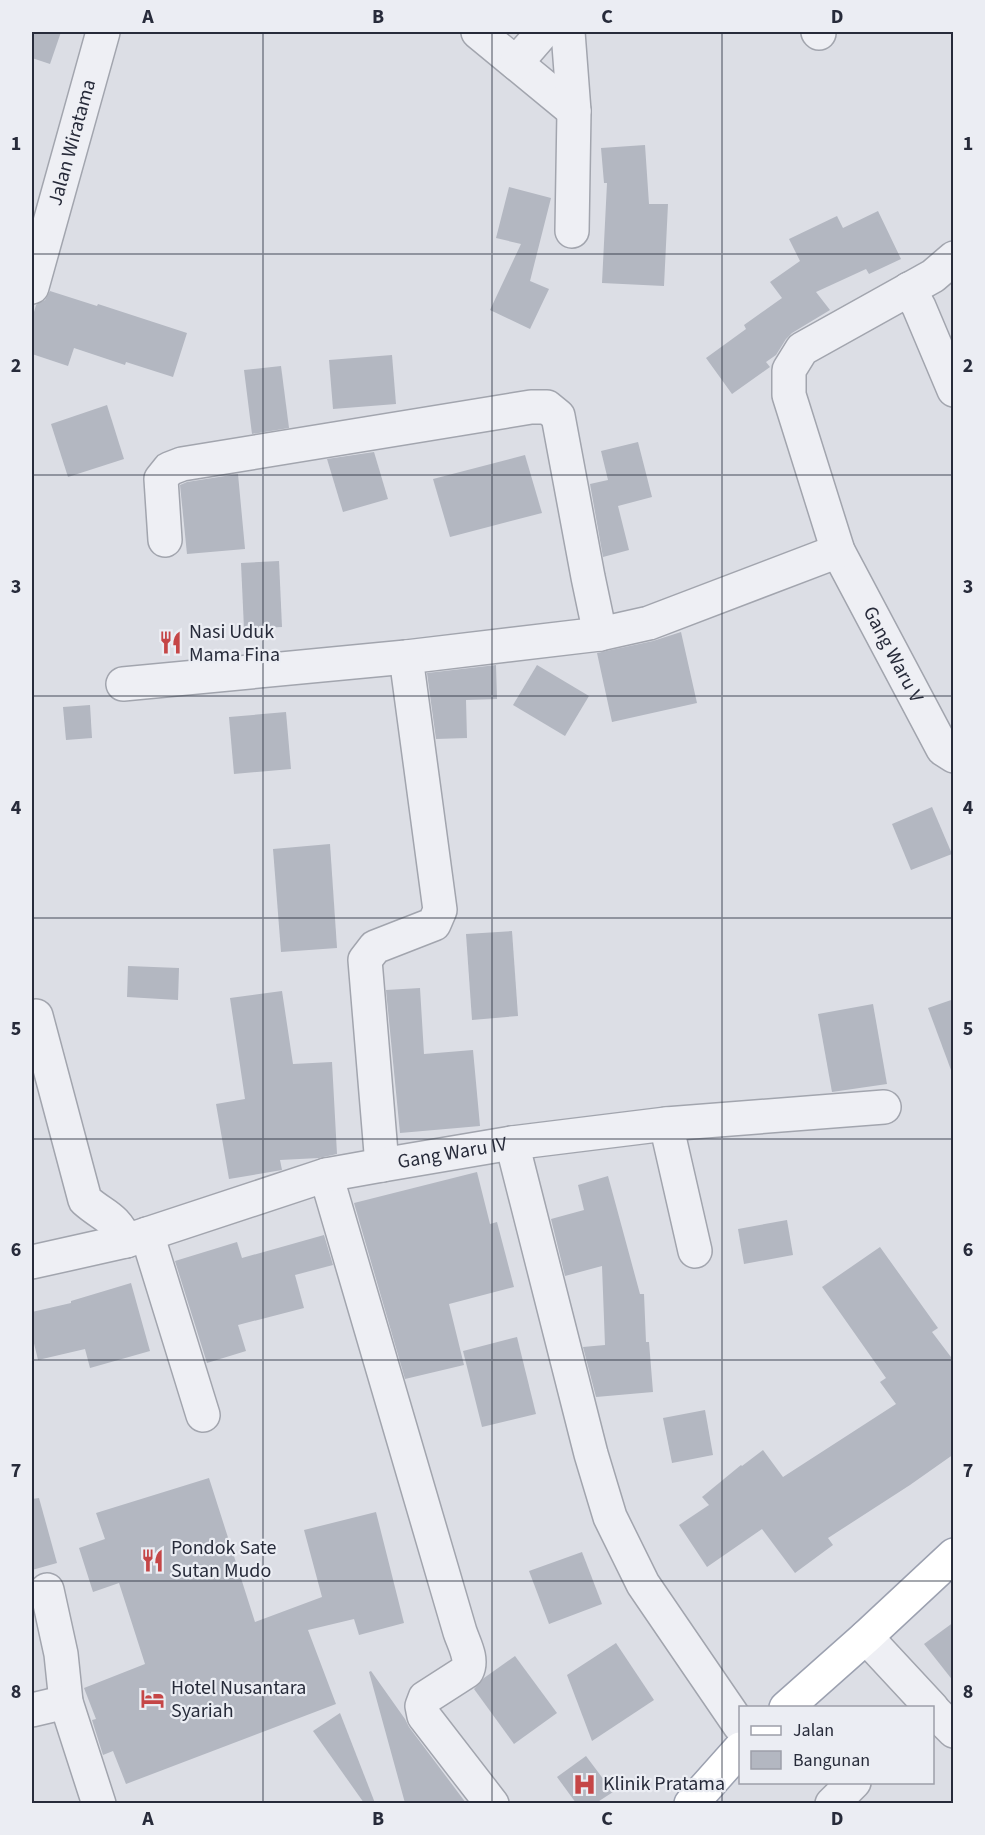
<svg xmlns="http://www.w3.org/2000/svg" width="985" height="1835" font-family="'Source Sans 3',sans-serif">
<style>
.building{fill:#b3b7c1}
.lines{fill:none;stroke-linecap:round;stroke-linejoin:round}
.minor-casing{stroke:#a2a5ae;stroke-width:36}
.major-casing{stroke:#9ca1b0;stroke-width:36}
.minor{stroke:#eeeff4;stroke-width:33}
.major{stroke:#fff;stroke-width:33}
.grid{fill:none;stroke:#272b3a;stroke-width:1.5;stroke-opacity:0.55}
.labels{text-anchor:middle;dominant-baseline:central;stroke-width:4.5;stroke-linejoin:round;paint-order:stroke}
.street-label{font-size:20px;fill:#272b3a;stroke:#ebedf3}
.poi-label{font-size:20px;fill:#272b3a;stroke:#ebedf3;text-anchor:start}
.neatline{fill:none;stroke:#272b3a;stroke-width:2}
.grid-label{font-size:20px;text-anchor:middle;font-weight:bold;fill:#272b3a}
</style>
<rect width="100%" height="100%" fill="#dcdee5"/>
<g class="building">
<polygon points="32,32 61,32 50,64 32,58"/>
<polygon points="645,145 649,204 668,204 664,286 602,283 607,183 604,183 601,148"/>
<polygon points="509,187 551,198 530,281 549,289 530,329 490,310 521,244 496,238"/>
<polygon points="878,211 901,259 869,274 866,269 816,292 830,310 792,333 786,339 776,355 766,362 770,367 732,394 706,358 746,329 744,325 782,298 770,282 800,261 789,239 837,216 843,228"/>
<polygon points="50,291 97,306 98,304 187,333 173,377 126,362 125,365 74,348 68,366 32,354 32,319 36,305 45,300"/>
<polygon points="392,355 396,404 333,409 329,360"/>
<polygon points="281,366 289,428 252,434 244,370"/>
<polygon points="107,405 124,459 68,477 51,424"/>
<polygon points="638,442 652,497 618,506 629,550 603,557 590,484 608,480 601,451"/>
<polygon points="374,452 388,499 343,512 327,459"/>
<polygon points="525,455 542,513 450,537 433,479"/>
<polygon points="238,474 245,549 187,554 180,485 187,482"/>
<polygon points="279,561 282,627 244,629 241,563"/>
<polygon points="681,632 697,703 612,722 597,653 653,641"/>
<polygon points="496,665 497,699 466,700 467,738 436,739 427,673"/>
<polygon points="537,665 589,696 565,736 513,705"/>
<polygon points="90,705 92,738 66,740 63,707"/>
<polygon points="286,712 291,769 234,774 229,717"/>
<polygon points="932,807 952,854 911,870 892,824"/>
<polygon points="330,844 337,948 281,952 273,849"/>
<polygon points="512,931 518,1016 472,1020 466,934"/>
<polygon points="128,966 179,968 178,1000 127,997"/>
<polygon points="420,988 424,1054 473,1050 480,1126 400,1133 386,990"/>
<polygon points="282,991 293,1064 332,1062 337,1154 319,1158 280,1160 282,1170 229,1179 216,1104 245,1099 230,998"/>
<polygon points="954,999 954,1070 951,1070 928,1008"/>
<polygon points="873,1004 887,1084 832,1092 818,1014"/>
<polygon points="477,1172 490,1224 497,1222 514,1287 449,1304 464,1365 405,1379 354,1203"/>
<polygon points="608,1176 640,1294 644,1294 646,1342 649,1342 653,1392 596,1397 583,1347 605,1345 602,1266 565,1276 551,1219 584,1210 578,1185"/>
<polygon points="787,1220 793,1255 744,1264 738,1229"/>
<polygon points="324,1235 333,1265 295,1275 304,1308 238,1325 246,1351 207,1363 175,1261 237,1242 242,1258"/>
<polygon points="880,1247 938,1328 932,1332 954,1361 954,1454 910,1485 828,1538 833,1545 795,1573 762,1529 707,1567 679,1525 709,1505 702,1497 741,1465 742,1466 763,1450 783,1477 896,1404 880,1382 886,1378 822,1287"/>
<polygon points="131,1283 150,1351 90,1368 85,1349 38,1360 32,1335 32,1312 71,1303 71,1301"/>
<polygon points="517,1337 536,1414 482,1427 463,1351"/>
<polygon points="705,1410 713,1455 672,1463 663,1418"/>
<polygon points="209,1478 255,1622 322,1597 304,1530 376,1512 404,1623 359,1635 354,1619 308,1630 336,1704 126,1784 113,1751 103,1755 92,1720 96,1719 84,1688 145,1664 119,1583 93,1592 79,1548 105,1539 96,1513"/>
<polygon points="39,1498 57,1563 32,1570 32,1499"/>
<polygon points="582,1552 602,1604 549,1624 529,1571"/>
<polygon points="954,1622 954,1682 924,1644"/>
<polygon points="616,1643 654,1700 592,1741 567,1675"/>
<polygon points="515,1656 557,1713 514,1744 474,1689 484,1678"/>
<polygon points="371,1671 405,1719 409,1727 466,1803 405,1803 369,1672"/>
<polygon points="340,1713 375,1803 364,1803 313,1731"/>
<polygon points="586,1756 613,1792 596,1803 576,1803 557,1777"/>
</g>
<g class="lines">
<defs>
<g id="minor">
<polyline points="478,32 574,111"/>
<polyline points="568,32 574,111 572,231"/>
<polyline points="818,32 819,33"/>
<polyline points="516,63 543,32"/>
<path id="s1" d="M954,258l-21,18 -131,73 -13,21v25l49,156 105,198 11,7"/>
<path id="s2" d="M32,287l71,-255"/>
<polyline points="909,289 919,307 954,390"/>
<polyline points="165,540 161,479 169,469 182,464 531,407 547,407 558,416 588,577 600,634"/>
<polyline points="123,684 406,657 600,634 649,623 838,551"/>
<path d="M36,1016l49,184c19,17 29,15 41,41"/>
<polyline points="666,1124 695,1251"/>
<polyline points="512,1143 591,1454 610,1517 643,1584 740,1726"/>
<polyline points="382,1165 365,960 375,947 434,924 440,910 406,657"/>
<path d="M326,1175l134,457c4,12 13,27 7,39l-42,27 -3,8 2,10 68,88"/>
<polyline points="147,1234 203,1415"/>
<path id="s3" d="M32,1262l94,-21 200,-66 56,-10 130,-22 154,-19 218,-17"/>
<polyline points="47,1590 61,1654 66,1702 99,1804"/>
<polyline points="866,1637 932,1708"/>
<polyline points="932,1709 954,1731"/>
<polyline points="32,1710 66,1702"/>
<polyline points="832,1804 854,1782"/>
</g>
<g id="major">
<polyline points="786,1708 866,1637 954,1555"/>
<polyline points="691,1804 740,1749"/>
</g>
</defs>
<use href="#minor" class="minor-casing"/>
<use href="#major" class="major-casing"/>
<use href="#minor" class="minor"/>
<use href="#major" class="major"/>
</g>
<path class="grid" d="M263,32v1772M492,32v1772M722,32v1772M32,254h922M32,475h922M32,696h922M32,918h922M32,1139h922M32,1360h922M32,1581h922"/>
<defs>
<symbol id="restaurant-bare" viewBox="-9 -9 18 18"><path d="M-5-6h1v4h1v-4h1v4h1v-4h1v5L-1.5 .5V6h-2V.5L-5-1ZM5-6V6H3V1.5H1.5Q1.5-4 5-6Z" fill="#c54647" stroke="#ebedf3" stroke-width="2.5" paint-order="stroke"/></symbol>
<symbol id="hotel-bare" viewBox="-9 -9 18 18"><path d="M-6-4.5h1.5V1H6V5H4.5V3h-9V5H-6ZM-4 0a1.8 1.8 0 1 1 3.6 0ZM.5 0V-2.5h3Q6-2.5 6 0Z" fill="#c54647" stroke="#ebedf3" stroke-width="2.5" paint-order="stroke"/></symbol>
<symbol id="hospital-bare" viewBox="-9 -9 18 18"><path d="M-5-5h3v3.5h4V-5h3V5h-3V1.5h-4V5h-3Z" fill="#c54647" stroke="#ebedf3" stroke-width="2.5" paint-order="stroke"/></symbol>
</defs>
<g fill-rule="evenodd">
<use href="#restaurant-bare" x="154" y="626" width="33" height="33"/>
<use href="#restaurant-bare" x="136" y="1544" width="33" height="33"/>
<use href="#hotel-bare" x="136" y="1682" width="33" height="33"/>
<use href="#hospital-bare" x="568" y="1768" width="33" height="33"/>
</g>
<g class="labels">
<g class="street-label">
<text stroke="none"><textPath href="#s2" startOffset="150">Jalan Wiratama</textPath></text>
<text stroke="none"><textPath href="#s1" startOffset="508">Gang Waru V</textPath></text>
<text stroke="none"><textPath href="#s3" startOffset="435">Gang Waru IV</textPath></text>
</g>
<g class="poi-label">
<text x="189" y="632">Nasi Uduk<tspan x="189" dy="23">Mama Fina</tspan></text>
<text x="171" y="1548">Pondok Sate<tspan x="171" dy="23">Sutan Mudo</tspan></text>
<text x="171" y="1688">Hotel Nusantara<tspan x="171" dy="23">Syariah</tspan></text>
<text x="603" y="1784">Klinik Pratama</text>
</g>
</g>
<rect width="985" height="1835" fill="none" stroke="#ebedf3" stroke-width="66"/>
<rect x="739" y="1706" width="195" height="78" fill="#ebedf3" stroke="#9d9fa9" stroke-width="1.5"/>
<rect x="751" y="1726" width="30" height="9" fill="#ffffff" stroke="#9d9fa9" stroke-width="1.5"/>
<text x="793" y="1736" font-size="18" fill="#272b3a">Jalan</text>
<rect x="751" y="1751" width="30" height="18" fill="#b3b7c1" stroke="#9d9fa9" stroke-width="1.5"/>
<text x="793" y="1766" font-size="18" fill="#272b3a">Bangunan</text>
<rect x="33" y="33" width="919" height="1769" class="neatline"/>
<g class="grid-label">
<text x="148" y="23">A</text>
<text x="378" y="23">B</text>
<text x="607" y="23">C</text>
<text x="837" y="23">D</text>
<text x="16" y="150">1</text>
<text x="968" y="150">1</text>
<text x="16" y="372">2</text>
<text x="968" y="372">2</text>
<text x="16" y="593">3</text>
<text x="968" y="593">3</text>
<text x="16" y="814">4</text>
<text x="968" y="814">4</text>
<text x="16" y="1035">5</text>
<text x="968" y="1035">5</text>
<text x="16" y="1256">6</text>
<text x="968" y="1256">6</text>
<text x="16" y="1477">7</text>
<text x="968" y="1477">7</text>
<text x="16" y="1698">8</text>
<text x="968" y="1698">8</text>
<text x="148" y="1825">A</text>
<text x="378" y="1825">B</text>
<text x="607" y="1825">C</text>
<text x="837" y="1825">D</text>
</g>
</svg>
